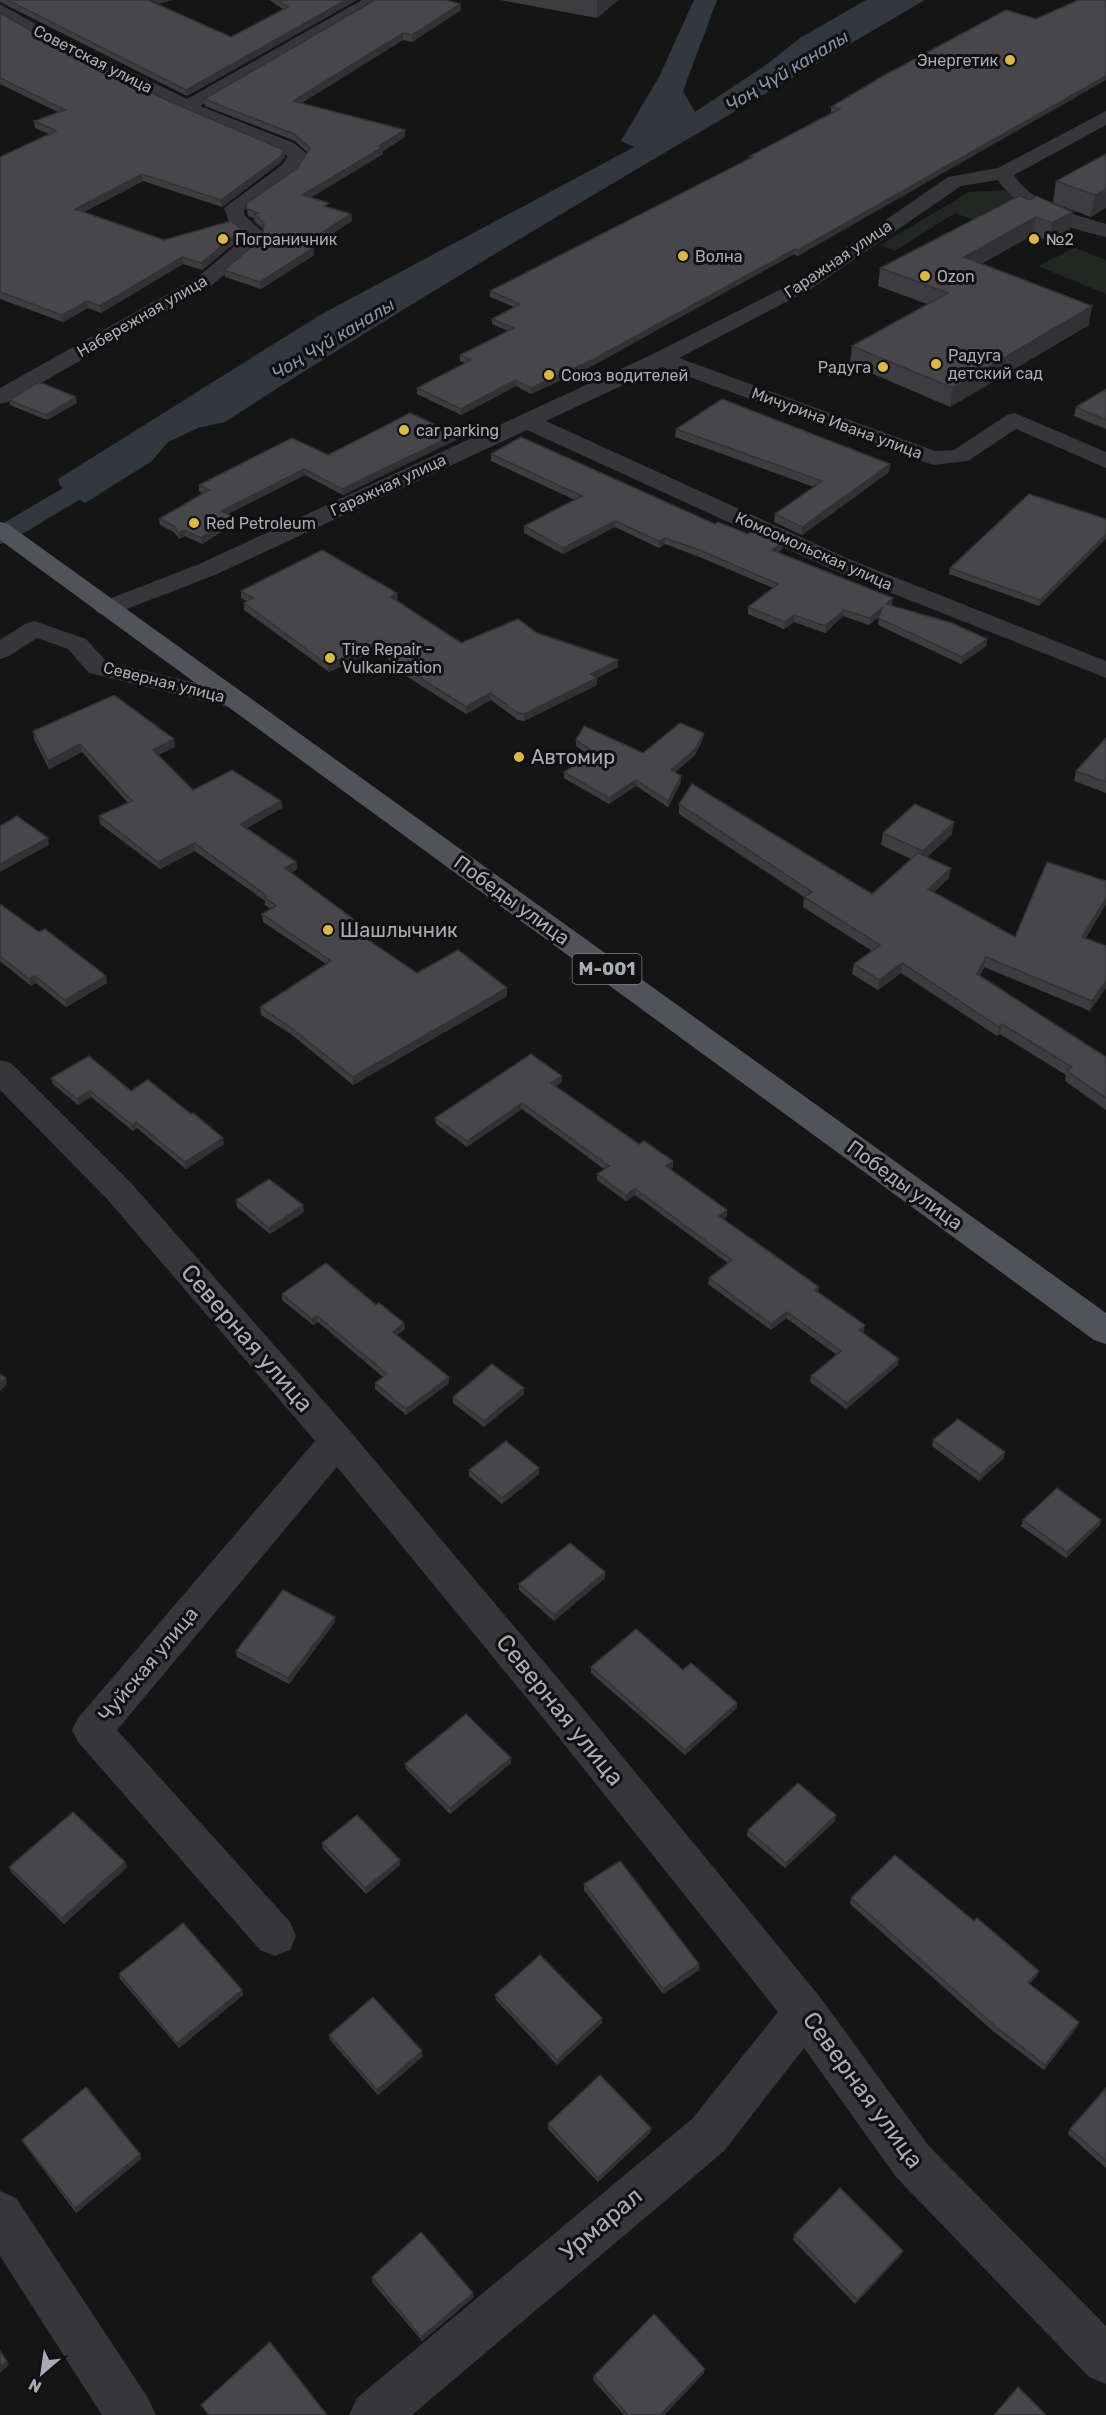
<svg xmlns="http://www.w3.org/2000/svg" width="1106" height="2415" font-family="Rubik,sans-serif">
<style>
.green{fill:#212823}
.water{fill:#31383f}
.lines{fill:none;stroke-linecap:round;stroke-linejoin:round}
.canal{fill:#31383f;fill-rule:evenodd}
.street{fill:#36363b;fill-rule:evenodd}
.primary{fill:#525359;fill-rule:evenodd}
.wall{fill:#3d3d40}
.shaded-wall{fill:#323234}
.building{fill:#47474b;stroke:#323234;stroke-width:1.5}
.poi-dot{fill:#dbb948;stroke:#101011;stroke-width:2}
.labels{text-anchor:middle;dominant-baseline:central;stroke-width:6;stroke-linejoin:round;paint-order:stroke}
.far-street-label{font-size:16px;fill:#a8abb5;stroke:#101011}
.far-poi-label{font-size:16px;fill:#a8abb5;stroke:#101011;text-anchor:start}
.far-water-label{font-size:18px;font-style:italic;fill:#8394ab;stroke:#101011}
.shield{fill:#101011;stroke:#7a7c84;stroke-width:1.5}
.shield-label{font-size:18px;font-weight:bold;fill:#a8abb5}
.poi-label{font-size:20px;fill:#a8abb5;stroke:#101011;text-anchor:start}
.street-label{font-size:20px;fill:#a8abb5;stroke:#101011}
.near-street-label{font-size:24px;fill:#a8abb5;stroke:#101011}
</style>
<rect width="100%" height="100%" fill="#151516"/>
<g class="green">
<polygon points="1004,190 1033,208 1008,233 955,213 895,251 880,245 969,192"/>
<polygon points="1075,248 1106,260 1106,294 1038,266"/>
</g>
<path class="water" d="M694,0h23l-34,91 12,21 71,-47 34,-27 66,-38h59c-235,138 -471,274 -700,422l-27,6 -30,14 -16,19 -67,42 -25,-17 -2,-7 262,-164 314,-168 -13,-6 38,-64z"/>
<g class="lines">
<polygon class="canal" points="113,461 122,464 126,469 122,474 9,542 0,544 0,525 104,464"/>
<g class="street">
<path d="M362,0h20l-182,106 94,37 14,12 -12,18 -52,37 1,6 18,16 -3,13 -48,40 -204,117 -8,2v-16l198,-111 45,-38v-5l-14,-12 -5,-14 58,-43 6,-9 -8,-5c-96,-37 -192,-81 -280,-135v-12l52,29 135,66z"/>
<path d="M1106,111v14l-92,50c19,30 60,39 92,49v13c-37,-9 -86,-23 -108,-57l-37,6 -150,103 -132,69 256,93 19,-1 53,-35 8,-2 91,39v16l-90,-39 -48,32 -35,4 -271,-98 -116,54 303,138 257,102v17l-275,-109 -304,-139 -312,145 -99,38 -9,3 -9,-3 -4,-5 4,-5 99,-38 456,-211 144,-73 151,-104 50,-9z"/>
<polygon points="34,621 86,639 107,662 246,695 250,701 246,707 237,709 89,673 68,649 37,638 9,656 0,659 0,640 25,624"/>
<polygon points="0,1060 11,1063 131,1183 350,1431 576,1700 820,1997 928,2145 1106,2326 1106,2384 1089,2377 896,2177 804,2048 724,2151 412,2415 349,2415 357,2398 692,2119 778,2012 548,1724 337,1467 117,1730 290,1922 296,1936 290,1950 275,1956 260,1950 78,1742 72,1730 78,1718 315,1441 107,1199 0,1090"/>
<polygon points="0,2191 16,2198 148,2398 156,2415 102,2415 0,2256"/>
</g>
<polygon class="primary" points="0,522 8,524 1106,1313 1106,1344 1094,1340 0,540"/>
</g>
<g class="wall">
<polygon points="0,0 173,0 157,4 231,37 283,9 269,0 357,0 187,96 0,2"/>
<polygon points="500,0 618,0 597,18"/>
<polygon points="460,4 461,10 412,42 403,40 301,103 405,130 405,137 383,151 383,154 310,198 329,208 351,214 352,221 311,248 313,248 314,255 261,289 225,277 224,270 262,238 263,229 254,221 254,218 248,216 246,204 297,168 307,152 295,141 205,106 204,99"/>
<polygon points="0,13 65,50 285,157 280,163 222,207 143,181 84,212 164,240 240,228 241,238 202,270 183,264 101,313 88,308 63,322 0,299 0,157 49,134 35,128 34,121 58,112 0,84"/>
<polygon points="883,76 798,256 794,254 594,365 531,394 516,386 461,415 417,394 417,388 465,363 460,361 460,355 508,331 492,324 492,319 514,307 490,297 490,291 750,158 750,156 832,112 831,112 831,107"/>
<polygon points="1106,154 1091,217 1053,203 1070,229 1049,241 1033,235 981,264 1089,325 950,407 850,364 852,346 927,304 878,286 880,268 1030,200 1053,203 1056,181"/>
<polygon points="1106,389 1106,429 1074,416 1076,407"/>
<polygon points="9,400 77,403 47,420 10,405"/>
<polygon points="676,429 890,464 889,472 802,535 774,522 775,514 814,487 675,437"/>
<polygon points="456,440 343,495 305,475 228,514 236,523 202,544 185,536 179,539 174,532 160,525 159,519 203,493 199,491 199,485 328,455"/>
<polygon points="491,454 748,534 783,543 782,549 778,552 892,604 891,605 987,639 986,646 961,664 878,625 879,616 869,625 843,616 825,633 794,622 784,629 748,614 748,607 773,588 702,558 665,544 659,548 615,527 563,554 524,533 524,526 575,500 491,461"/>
<polygon points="1106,519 1039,606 949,574 950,568"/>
<polygon points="241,591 397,593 397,601 461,643 537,633 618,660 618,667 597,678 597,685 524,721 518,720 491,700 466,714 392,667 382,647 329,672 244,610 244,603 247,601 241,598"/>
<polygon points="33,731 175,747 158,755 193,790 281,801 282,808 247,828 296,862 297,869 291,873 368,930 368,938 367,939 417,973 507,988 507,996 353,1085 291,1034 261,1015 260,1007 326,964 263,922 262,914 271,909 265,905 265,901 195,851 160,869 100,824 99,816 128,803 82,752 49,769 34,739"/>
<polygon points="704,733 703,739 695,755 675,772 681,776 681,782 668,807 636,786 609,804 564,778 564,772 590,756 576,746 576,740 643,753"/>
<polygon points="1106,738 1106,793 1074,781 1076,771"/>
<polygon points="679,804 872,894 911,859 881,845 883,833 952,834 927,857 949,878 934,892 1015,937 1106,904 1086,938 1106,946 1090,1011 984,967 980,976 1106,1057 1106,1110 1065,1081 1066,1075 1000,1034 997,1036 901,973 878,990 852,974 854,964 872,951 803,907 804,897 679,814"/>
<polygon points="0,904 107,983 66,1007 36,983 31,986 0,961"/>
<polygon points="562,1076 562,1082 555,1087 639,1144 673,1161 673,1168 670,1169 727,1216 723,1219 819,1287 818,1292 864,1331 863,1333 898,1365 846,1409 810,1382 811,1376 837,1355 786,1318 771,1330 708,1284 709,1278 728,1263 635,1195 626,1201 597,1180 597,1174 604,1169 522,1109 467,1147 436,1124 435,1118"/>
<polygon points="51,1078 131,1091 191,1114 224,1144 186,1169 137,1128 133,1131 91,1097 78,1105 53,1084"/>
<polygon points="236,1200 304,1212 270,1234 237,1207"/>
<polygon points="282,1294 376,1305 404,1323 405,1329 397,1335 449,1383 406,1415 375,1389 375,1383 383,1377 318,1322 313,1325 282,1300"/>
<polygon points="524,1388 524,1394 484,1427 453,1403 453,1397"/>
<polygon points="933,1440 1004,1458 979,1481 932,1446"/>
<polygon points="539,1468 539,1474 502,1504 469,1476 469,1470"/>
<polygon points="1023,1520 1101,1520 1100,1525 1066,1558 1021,1526"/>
<polygon points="605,1572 605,1578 554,1621 519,1590 519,1584"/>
<polygon points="335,1617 335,1622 289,1684 237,1657 236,1651"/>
<polygon points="591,1667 683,1670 737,1708 685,1755 591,1673"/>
<polygon points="511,1763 450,1814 406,1769 405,1764"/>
<polygon points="835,1821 785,1868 747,1836 748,1830"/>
<polygon points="322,1843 400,1865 366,1894 323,1849"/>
<polygon points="9,1867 127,1867 64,1924 11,1872"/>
<polygon points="584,1884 699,1964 699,1970 663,1994 584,1890"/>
<polygon points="851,1898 1037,1976 1029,1984 1079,2022 1077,2027 1044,2070 994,2032 850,1904"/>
<polygon points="119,1974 242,1990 243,1995 179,2048 120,1979"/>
<polygon points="495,1995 602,2023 557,2065 496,2000"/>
<polygon points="329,2035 423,2056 378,2095 330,2040"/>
<polygon points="1106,2088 1106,2168 1068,2134 1070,2129"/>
<polygon points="548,2124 651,2128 650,2133 598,2182 548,2129"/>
<polygon points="22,2140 140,2154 141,2159 76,2213 24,2144"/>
<polygon points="794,2235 903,2251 901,2255 855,2304 793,2240"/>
<polygon points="372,2277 474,2297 422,2341 372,2282"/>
<polygon points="704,2373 664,2415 624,2415 593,2380 594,2376"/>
</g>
<g class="shaded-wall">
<polygon points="148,0 173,0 148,7"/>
<polygon points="346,0 357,0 187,96 186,90"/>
<polygon points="598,0 618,0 597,18 597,1"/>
<polygon points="460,4 461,10 412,42 412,35"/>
<polygon points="403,33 403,40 294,108 293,101"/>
<polygon points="1106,76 1106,80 798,256 798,250"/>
<polygon points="405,130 405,137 383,151 383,154 303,202 302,195"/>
<polygon points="284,150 285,157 280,163 222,207 221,200"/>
<polygon points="142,174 143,181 76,216 75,209"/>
<polygon points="1106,189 1106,208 1091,217 1095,195"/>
<polygon points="1073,212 1070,229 1049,241 1052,223"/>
<polygon points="351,214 352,221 303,252 303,245"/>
<polygon points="1036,217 1033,235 961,275 964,257"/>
<polygon points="240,231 241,238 202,270 201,263"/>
<polygon points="313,248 314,255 261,289 260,282"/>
<polygon points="795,249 794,254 594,365 531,394 531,388"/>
<polygon points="182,257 183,264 101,313 100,306"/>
<polygon points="87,301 88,308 63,322 62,315"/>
<polygon points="1092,306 1089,325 950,407 953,388"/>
<polygon points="515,380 516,386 461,415 461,409"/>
<polygon points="76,397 77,403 47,420 46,415"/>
<polygon points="456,434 456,440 343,495 342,489"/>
<polygon points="890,464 889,472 802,535 802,527"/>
<polygon points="304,469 305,475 222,517 221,511"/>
<polygon points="235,517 236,523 202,544 201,538"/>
<polygon points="615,521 615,527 563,554 563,548"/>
<polygon points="184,530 185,536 179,539 178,533"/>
<polygon points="1106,534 1106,539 1039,606 1040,600"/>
<polygon points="665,538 665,544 659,548 659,541"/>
<polygon points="783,543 782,549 772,557 772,550"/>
<polygon points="397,593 398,600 392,604 391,597"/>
<polygon points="893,598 892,604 885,610 886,604"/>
<polygon points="883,607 882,614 869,625 870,618"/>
<polygon points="844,610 843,616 825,633 825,626"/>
<polygon points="794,615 794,622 784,629 785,622"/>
<polygon points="987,639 986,646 961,664 962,657"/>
<polygon points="382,640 382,647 329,672 328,665"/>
<polygon points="618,660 618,667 591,681 591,674"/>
<polygon points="597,678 597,685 524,721 524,714"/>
<polygon points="490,693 491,700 466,714 466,707"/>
<polygon points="704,733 703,739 695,755 671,776 671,770"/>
<polygon points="174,739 175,747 154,757 153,750"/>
<polygon points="80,744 82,752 49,769 48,761"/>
<polygon points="681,776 681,782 668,807 668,801"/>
<polygon points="636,780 636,786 609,804 609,798"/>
<polygon points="281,801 282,808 241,831 240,824"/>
<polygon points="954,822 952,834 921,863 923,851"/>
<polygon points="48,838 49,845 0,872 0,864"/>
<polygon points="194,843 195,851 160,869 158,862"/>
<polygon points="296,862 297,869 286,876 285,868"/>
<polygon points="951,868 949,878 927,899 928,889"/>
<polygon points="1106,898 1106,904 1080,947 1082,937"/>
<polygon points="368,930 368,938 361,942 361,935"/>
<polygon points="986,957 984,967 976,984 977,974"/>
<polygon points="902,963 901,973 878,990 879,980"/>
<polygon points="35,976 36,983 31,986 29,979"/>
<polygon points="106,976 107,983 66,1007 65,1000"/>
<polygon points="1106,981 1106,988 1090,1011 1092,1001"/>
<polygon points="507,988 507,996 353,1085 353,1077"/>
<polygon points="1002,1024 1000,1034 997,1036 999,1027"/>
<polygon points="562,1076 562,1082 551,1090 551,1083"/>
<polygon points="90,1091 91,1097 78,1105 77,1099"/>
<polygon points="522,1103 522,1109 467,1147 467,1141"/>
<polygon points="136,1122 137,1128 133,1131 132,1125"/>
<polygon points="223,1138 224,1144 186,1169 185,1162"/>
<polygon points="673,1161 673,1168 666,1172 666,1166"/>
<polygon points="635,1189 635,1195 626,1201 626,1195"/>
<polygon points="303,1205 304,1212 270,1234 269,1228"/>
<polygon points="727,1210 727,1216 719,1222 719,1216"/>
<polygon points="787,1312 786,1318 771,1330 771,1324"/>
<polygon points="317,1316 318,1322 313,1325 312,1319"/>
<polygon points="404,1323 405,1329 393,1338 393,1332"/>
<polygon points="865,1325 864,1331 858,1336 859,1330"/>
<polygon points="899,1359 898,1365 846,1409 847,1403"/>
<polygon points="449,1377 449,1383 406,1415 406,1409"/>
<polygon points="6,1378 7,1384 0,1391 0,1383"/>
<polygon points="524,1388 524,1394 484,1427 484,1421"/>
<polygon points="1005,1452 1004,1458 979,1481 980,1475"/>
<polygon points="539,1468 539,1474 502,1504 502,1498"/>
<polygon points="1101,1520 1100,1525 1066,1558 1067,1552"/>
<polygon points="605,1572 605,1578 554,1621 554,1615"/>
<polygon points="335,1617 335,1622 289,1684 288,1678"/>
<polygon points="737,1703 737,1708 685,1755 685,1750"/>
<polygon points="511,1758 511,1763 450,1814 450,1808"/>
<polygon points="836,1815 835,1821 785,1868 786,1863"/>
<polygon points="400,1860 400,1865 366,1894 365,1888"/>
<polygon points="125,1862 127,1867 64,1924 62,1918"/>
<polygon points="699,1964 699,1970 663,1994 663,1989"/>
<polygon points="1039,1971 1037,1976 1026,1988 1028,1983"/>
<polygon points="242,1990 243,1995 179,2048 177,2043"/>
<polygon points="602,2018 602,2023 557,2065 557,2060"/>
<polygon points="1079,2022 1077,2027 1044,2070 1045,2065"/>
<polygon points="422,2051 423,2056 378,2095 377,2090"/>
<polygon points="651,2128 650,2133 598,2182 598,2178"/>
<polygon points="140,2154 141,2159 76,2213 75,2208"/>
<polygon points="903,2251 901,2255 855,2304 857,2300"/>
<polygon points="473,2293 474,2297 422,2341 421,2337"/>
<polygon points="7,2361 9,2365 0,2373 0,2367"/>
<polygon points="705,2369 704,2373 664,2415 660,2415"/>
</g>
<g class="building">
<polygon points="8,0 148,0 231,37 288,7 278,0 346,0 186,90"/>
<polygon points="375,0 446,0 460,4 412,35 403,33 293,101 405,130 379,146 383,147 302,195 329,203 324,206 351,214 303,245 313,248 260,282 224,270 262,238 264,223 254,214 259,213 247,209 246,204 297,168 310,148 294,134 204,99"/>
<polygon points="1078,0 1106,0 1106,76 798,250 795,249 594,359 531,388 515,380 461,409 417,388 471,360 460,355 514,328 492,319 520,304 490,291 753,157 750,156 840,109 831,107 883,76 1006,10 1036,19"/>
<polygon points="0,13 65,50 171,102 284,150 280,157 221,200 142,174 75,209 164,240 231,221 240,228 240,231 201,263 182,257 100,306 87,301 62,315 0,292 0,157 56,131 34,121 65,110 0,78"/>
<polygon points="1106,154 1106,189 1095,195 1056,181"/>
<polygon points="1019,196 1030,200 1036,196 1073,212 1052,223 1036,217 964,257 1092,306 953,388 852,346 948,293 880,268"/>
<polygon points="39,382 76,397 46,415 9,400"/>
<polygon points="1106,389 1106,420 1076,407"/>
<polygon points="722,399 890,464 802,527 775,514 822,481 676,429"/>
<polygon points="410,413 456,434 342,489 304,469 221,511 235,517 201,538 184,530 178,533 174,526 159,519 209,490 199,485 292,438 328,455"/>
<polygon points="521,437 715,524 718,522 748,534 754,530 783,543 772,550 893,598 886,604 952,623 987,639 962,657 878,618 883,607 870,618 844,610 825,626 794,615 785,622 748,607 778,584 702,551 665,538 659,541 615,521 563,548 524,526 582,496 491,454"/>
<polygon points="1029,494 1106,519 1106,534 1040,600 950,568"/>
<polygon points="322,550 397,593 391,597 461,643 518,619 537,633 618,660 591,674 597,678 524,714 518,713 490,693 466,707 392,660 382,640 328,665 244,603 253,598 241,591"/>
<polygon points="114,695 174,739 153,750 193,790 232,770 281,801 240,824 296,862 285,868 368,930 361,935 417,973 458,950 507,988 353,1077 290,1027 260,1007 331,961 262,914 276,906 264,897 267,896 194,843 158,862 99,816 132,801 80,744 48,761 33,731"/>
<polygon points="680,723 704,733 695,749 671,770 681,776 668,801 636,780 609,798 564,772 595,753 576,740 584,726 643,753"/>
<polygon points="1106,738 1106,782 1076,771"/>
<polygon points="692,784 872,894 918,853 951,868 928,889 1015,937 1047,862 1106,881 1106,898 1082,937 1106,946 1106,981 1092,1001 986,957 977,974 1106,1057 1106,1098 1067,1071 1072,1067 1002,1024 999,1027 902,963 879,980 854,964 880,945 804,897 812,892 679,804"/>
<polygon points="915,804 954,822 923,851 883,833"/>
<polygon points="17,816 48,838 0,864 0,826"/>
<polygon points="0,904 39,932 45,929 106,976 65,1000 35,976 29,979 0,956"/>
<polygon points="531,1054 562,1076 551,1083 639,1144 644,1141 673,1161 666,1166 727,1210 719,1216 819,1287 815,1290 865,1325 859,1330 899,1359 847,1403 811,1376 841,1351 787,1312 771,1324 709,1278 732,1260 635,1189 626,1195 597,1174 609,1166 522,1103 467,1141 435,1118"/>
<polygon points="89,1056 131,1091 148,1080 191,1114 193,1113 223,1138 185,1162 136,1122 132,1125 90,1091 77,1099 51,1078"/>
<polygon points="269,1179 303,1205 269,1228 236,1200"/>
<polygon points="326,1263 376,1305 379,1303 404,1323 393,1332 449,1377 406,1409 375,1383 387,1374 317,1316 312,1319 282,1294"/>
<polygon points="492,1364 524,1388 484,1421 453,1397"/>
<polygon points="0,1374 6,1378 0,1383"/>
<polygon points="958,1419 1005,1452 980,1475 933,1440"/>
<polygon points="506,1441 539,1468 502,1498 469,1470"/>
<polygon points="1057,1488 1101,1520 1067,1552 1023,1520"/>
<polygon points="570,1543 605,1572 554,1615 519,1584"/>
<polygon points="283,1590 335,1617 288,1678 236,1651"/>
<polygon points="636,1629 683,1670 691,1663 737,1703 685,1750 591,1667"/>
<polygon points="466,1714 511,1758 450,1808 405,1764"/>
<polygon points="798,1783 836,1815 786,1863 748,1830"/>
<polygon points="73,1812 125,1862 62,1918 9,1867"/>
<polygon points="357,1815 400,1860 365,1888 322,1843"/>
<polygon points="895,1855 974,1921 977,1918 1039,1971 1028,1983 1079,2022 1045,2065 996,2027 851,1898"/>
<polygon points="620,1861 699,1964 663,1989 584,1884"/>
<polygon points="183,1923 242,1990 177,2043 119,1974"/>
<polygon points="540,1955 602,2018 557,2060 495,1995"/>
<polygon points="373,1997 422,2051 377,2090 329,2035"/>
<polygon points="600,2075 651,2128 598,2178 548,2124"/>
<polygon points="86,2087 140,2154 75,2208 22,2140"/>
<polygon points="1106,2088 1106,2161 1070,2129"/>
<polygon points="840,2188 903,2251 857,2300 794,2235"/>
<polygon points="421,2232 473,2293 421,2337 372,2277"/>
<polygon points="654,2314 705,2369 660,2415 628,2415 594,2376"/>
<polygon points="270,2342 327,2415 209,2415 201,2405"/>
<polygon points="0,2351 7,2361 0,2367"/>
<polygon points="1018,2387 1046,2415 994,2415"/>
</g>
<g class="poi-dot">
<circle cx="1010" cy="60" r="6"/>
<circle cx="223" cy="239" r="6"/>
<circle cx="1034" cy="239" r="6"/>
<circle cx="683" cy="256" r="6"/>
<circle cx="925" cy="276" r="6"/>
<circle cx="936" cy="364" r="6"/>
<circle cx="883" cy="367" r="6"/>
<circle cx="549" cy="375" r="6"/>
<circle cx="404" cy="430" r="6"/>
<circle cx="194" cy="523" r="6"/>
<circle cx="330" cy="658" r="6"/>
<circle cx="519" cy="757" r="6"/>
<circle cx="328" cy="930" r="6"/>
</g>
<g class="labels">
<g class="far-street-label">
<text transform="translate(93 59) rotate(27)">Советская улица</text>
<text transform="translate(838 259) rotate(-34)">Гаражная улица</text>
<text transform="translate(142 316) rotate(-30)">Набережная улица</text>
<text transform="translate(837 423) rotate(20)">Мичурина Ивана улица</text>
<text transform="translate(388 485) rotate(-25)">Гаражная улица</text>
<text transform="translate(814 551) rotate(24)">Комсомольская улица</text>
<text transform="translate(164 682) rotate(14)">Северная улица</text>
</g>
<g class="far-poi-label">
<text x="998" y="60" text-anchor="end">Энергетик</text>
<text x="235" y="239">Пограничник</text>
<text x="1046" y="239">№2</text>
<text x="695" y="256">Волна</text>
<text x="937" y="276">Ozon</text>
<text x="948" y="355">Радуга<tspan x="948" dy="18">детский сад</tspan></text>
<text x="871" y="367" text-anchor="end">Радуга</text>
<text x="561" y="375">Союз водителей</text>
<text x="416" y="430">car parking</text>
<text x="206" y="523">Red Petroleum</text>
<text x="342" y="649">Tire Repair -<tspan x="342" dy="18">Vulkanization</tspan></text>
</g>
<g class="far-water-label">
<text transform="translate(787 71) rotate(-31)">Чоң Чүй каналы</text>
<text transform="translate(333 339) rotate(-31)">Чоң Чүй каналы</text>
</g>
<rect class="shield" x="572.5" y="954" width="69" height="30" rx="4.5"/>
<g class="shield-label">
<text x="607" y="969">М-001</text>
</g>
<g class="poi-label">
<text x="531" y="757">Автомир</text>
<text x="340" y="930">Шашлычник</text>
</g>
<g class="street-label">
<text transform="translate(512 900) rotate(36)">Победы улица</text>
<text transform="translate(905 1185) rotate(36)">Победы улица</text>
<text transform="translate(148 1664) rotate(-50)">Чуйская улица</text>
</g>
<g class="near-street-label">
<text transform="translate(247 1338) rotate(49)">Северная улица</text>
<text transform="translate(560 1710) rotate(51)">Северная улица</text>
<text transform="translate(863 2090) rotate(54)">Северная улица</text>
<text transform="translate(601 2224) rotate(-40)">Урмарал</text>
</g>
</g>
<g transform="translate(42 2373) rotate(209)" stroke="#101011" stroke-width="4.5" paint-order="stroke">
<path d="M0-4.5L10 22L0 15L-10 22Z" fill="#a8abb5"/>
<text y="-9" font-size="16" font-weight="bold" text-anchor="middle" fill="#a8abb5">N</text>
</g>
</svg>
